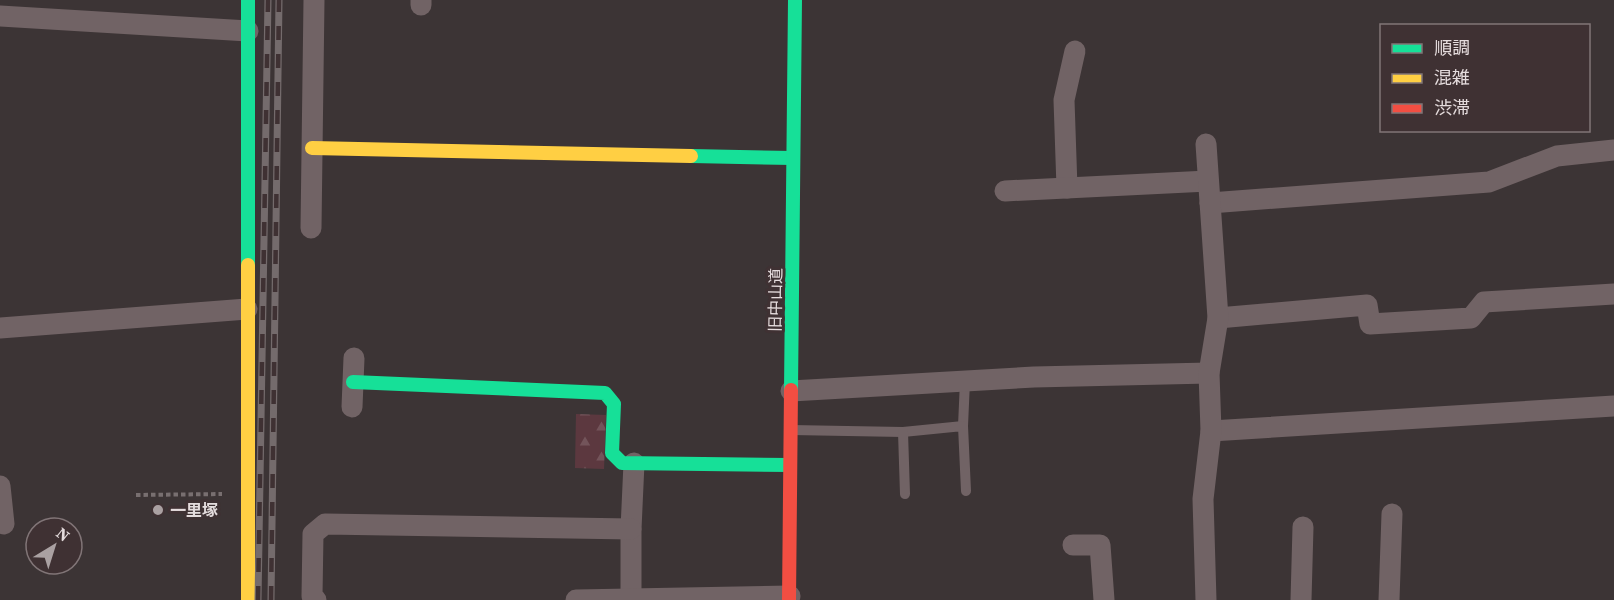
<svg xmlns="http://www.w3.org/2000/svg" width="1614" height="600" font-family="'Source Serif 4','Noto Sans JP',serif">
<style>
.forest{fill:url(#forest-firs)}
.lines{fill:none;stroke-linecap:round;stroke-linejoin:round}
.path{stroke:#786f70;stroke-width:4;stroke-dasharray:4.5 3;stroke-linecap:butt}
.lane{stroke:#716365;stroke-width:10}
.street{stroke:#716365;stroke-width:21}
.fast{stroke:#16e098;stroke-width:14}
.slow{stroke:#ffcf43;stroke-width:14}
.jam{stroke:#f24e42;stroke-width:14}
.rail-casing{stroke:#746b6c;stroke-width:7}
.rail{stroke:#3f3133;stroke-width:4.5;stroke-dasharray:14;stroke-linecap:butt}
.poi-dot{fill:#aaa1a2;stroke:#3f3133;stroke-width:2}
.labels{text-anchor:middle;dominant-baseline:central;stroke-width:6;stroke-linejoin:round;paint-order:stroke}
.street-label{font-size:16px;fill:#e5dcdd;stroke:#3f3133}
.poi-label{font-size:16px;font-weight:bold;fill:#e5dcdd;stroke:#3f3133;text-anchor:start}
</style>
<defs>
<pattern id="forest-firs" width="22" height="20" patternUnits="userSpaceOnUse" patternTransform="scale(1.5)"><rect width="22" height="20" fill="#5c383f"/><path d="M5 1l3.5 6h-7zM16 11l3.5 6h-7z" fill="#73545a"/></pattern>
</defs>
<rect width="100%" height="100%" fill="#3c3435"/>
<polygon class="forest" points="576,414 606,415 604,469 575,468"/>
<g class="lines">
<polyline class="path" points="136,495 222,494"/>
<g class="lane">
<polyline points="963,426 965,381"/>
<polyline points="791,430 903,432 963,426 966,491"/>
<polyline points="903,432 905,494"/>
</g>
<g class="street">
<polyline points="421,5 421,0"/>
<polyline points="0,16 248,31"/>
<polyline points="1067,188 1064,100 1075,51"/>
<polyline points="1005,191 1208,181"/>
<polyline points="1210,203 1489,182 1557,156 1614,150"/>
<polyline points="311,228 314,0"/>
<polyline points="1218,318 1367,305 1370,324 1471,318 1484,302 1614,294"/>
<polyline points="0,328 247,309"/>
<polyline points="791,391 1034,377 1209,373"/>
<polyline points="352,407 354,358"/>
<polyline points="1211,431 1614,406"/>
<polyline points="0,486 4,524"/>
<polyline points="1073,545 1100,545 1104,600"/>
<polyline points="631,599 631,529 634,463"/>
<polyline points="316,600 312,596 313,534 325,524 631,529"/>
<polyline points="576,600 790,596"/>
<polyline points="1206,600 1203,499 1211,431 1209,373 1218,318 1206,144"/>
<polyline points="1301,600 1303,527"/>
<polyline points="1389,600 1392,514"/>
</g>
<g class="fast">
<polyline points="248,0 248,265"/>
<polyline points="691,156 793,158"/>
<polyline points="353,382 605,393 614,404 612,453 622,463 790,465"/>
<polyline points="791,390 795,0"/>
</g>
<g class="slow">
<polyline points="312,148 691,156"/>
<polyline points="248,265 248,600"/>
</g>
<polyline class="jam" points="789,600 791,390"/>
<defs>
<g id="rail">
<polyline points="258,600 268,0"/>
<polyline points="271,600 279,0"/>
</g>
</defs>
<use href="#rail" class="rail-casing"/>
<use href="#rail" class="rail"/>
</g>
<circle class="poi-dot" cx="158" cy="510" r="6"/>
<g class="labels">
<g class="street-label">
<text transform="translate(775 300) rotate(-89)">旧中山道</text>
</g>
<g class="poi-label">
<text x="170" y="510">一里塚</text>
</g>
</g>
<rect x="1380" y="24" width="210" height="108" fill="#3f3133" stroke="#817577" stroke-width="1.5"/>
<rect x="1392" y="44" width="30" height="9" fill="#16e098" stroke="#817577" stroke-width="1.5"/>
<text x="1434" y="54" font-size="18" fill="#e5dcdd">順調</text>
<rect x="1392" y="74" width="30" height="9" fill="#ffcf43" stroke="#817577" stroke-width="1.5"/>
<text x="1434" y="84" font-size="18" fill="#e5dcdd">混雑</text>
<rect x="1392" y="104" width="30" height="9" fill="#f24e42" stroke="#817577" stroke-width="1.5"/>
<text x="1434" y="114" font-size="18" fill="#e5dcdd">渋滞</text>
<g transform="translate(54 546) rotate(38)"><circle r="28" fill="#3f3133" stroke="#817577" stroke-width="1.5"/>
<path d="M0-4.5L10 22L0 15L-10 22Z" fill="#aaa1a2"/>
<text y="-9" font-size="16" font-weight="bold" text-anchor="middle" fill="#e5dcdd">N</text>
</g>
</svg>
